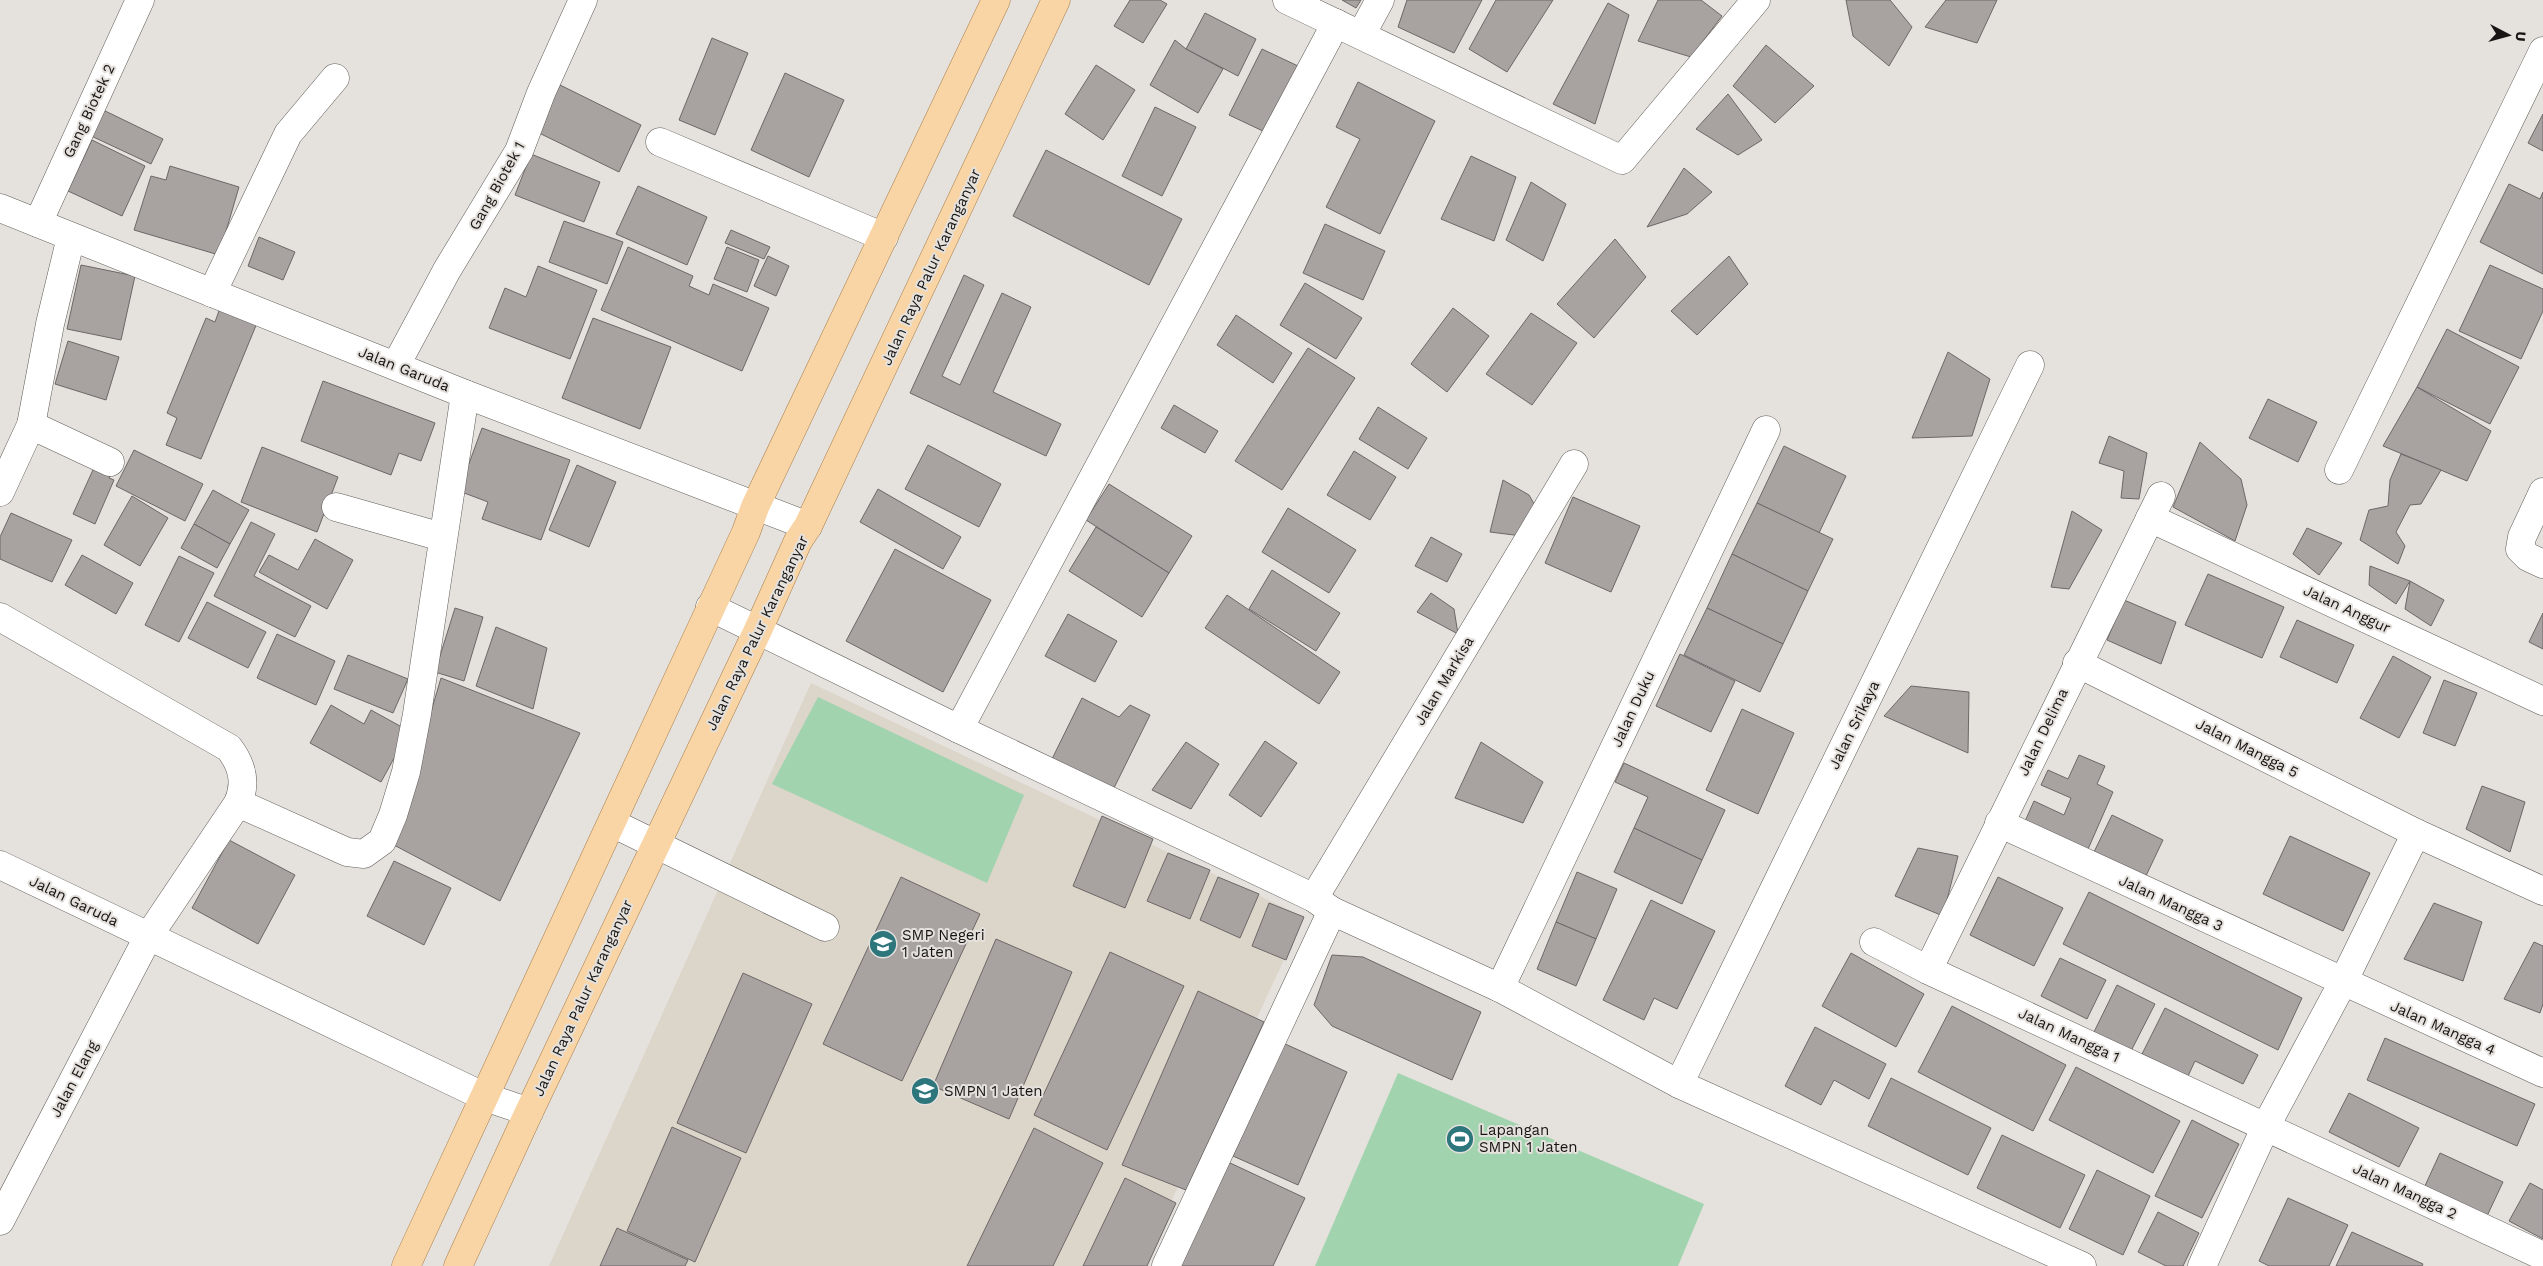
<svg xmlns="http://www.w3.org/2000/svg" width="2543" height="1266" font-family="'Work Sans',sans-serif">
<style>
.built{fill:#dcd5ca}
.green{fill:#a1d4ae}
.building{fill:#a8a2a1;stroke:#6d6867}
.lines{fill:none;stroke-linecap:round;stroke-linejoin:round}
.minor-casing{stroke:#615e5a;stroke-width:29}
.major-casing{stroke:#a77f4b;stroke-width:29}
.minor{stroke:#fff;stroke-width:28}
.major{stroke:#f9d4a5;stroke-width:28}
.labels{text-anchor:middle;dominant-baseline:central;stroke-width:4;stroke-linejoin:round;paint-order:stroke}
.street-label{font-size:15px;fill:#161513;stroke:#e5e1dd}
.poi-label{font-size:15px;fill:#161513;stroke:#e5e1dd;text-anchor:start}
</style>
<rect width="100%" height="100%" fill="#e5e1dd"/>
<polygon class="built" points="811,683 1304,917 1141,1266 549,1266"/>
<g class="green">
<polygon points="818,697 1024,795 987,883 772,784"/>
<polygon points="1398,1073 1704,1204 1678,1266 1315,1266"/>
</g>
<g class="building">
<polygon points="1130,0 1160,0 1167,4 1143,43 1114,26"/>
<polygon points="1342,0 1361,0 1356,8"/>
<polygon points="1407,0 1482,0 1454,53 1398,27"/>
<polygon points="1496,0 1553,0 1507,72 1469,49"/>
<polygon points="1658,0 1701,0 1722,16 1691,57 1638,41"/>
<polygon points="1846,0 1890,0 1912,27 1889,66 1853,36"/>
<polygon points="1946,0 1997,0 1977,43 1925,27"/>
<polygon points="1608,3 1629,15 1595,124 1553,104"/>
<polygon points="1205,13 1256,39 1238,76 1186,49"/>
<polygon points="712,38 748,53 715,135 679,120"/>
<polygon points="1175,40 1186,49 1223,69 1198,113 1150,85"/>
<polygon points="1766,45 1814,86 1775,123 1733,86"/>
<polygon points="1262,49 1298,66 1265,132 1229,115"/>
<polygon points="1096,65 1135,90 1103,140 1065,114"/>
<polygon points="785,73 844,100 809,177 751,150"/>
<polygon points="1358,82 1435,121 1380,234 1326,207 1360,139 1336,127"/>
<polygon points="560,85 641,125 619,172 537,132"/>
<polygon points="1728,94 1762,140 1738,155 1696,129"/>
<polygon points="1155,107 1196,127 1162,196 1122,176"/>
<polygon points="99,108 163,139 151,164 87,134"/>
<polygon points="2543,114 2543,151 2528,143"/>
<polygon points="92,140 145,166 122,216 68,191"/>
<polygon points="1046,150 1182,219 1149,285 1013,216"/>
<polygon points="531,154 600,182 584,222 515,195"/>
<polygon points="1471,156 1516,177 1494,241 1441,219"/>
<polygon points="170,166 239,187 219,255 134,230 151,176 166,180"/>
<polygon points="1684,168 1712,192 1687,214 1647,227"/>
<polygon points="1531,182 1566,204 1543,261 1506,240"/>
<polygon points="2509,184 2540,199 2543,192 2543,274 2480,242"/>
<polygon points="638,186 707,217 687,265 616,234"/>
<polygon points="564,221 623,242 607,284 549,262"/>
<polygon points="1325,224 1385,251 1363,300 1303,273"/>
<polygon points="731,230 770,247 764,259 725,243"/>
<polygon points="259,237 295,252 283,280 248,266"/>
<polygon points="1615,239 1646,277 1594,338 1557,304"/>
<polygon points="628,247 693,276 689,286 709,295 713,284 769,308 742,371 601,310"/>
<polygon points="727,247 759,260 747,292 714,279"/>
<polygon points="768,256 789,266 776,296 754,286"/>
<polygon points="1729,256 1748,284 1697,335 1671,311"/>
<polygon points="81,265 135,276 121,340 67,329"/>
<polygon points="2490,265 2543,289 2543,311 2521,359 2459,331"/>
<polygon points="538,266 597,290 570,359 489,328 505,288 526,297"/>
<polygon points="964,275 984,285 942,376 960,385 1002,293 1031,307 993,392 1061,424 1046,456 910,393"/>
<polygon points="1305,283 1362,318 1336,359 1280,325"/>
<polygon points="220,308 257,323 201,459 166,445 177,418 167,413 206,318 215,322"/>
<polygon points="1453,308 1489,336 1447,392 1411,364"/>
<polygon points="1531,313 1577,343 1532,405 1486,374"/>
<polygon points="1236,315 1292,353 1273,383 1217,345"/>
<polygon points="593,318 671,347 640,429 562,398"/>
<polygon points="2447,329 2519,367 2490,424 2417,387"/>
<polygon points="68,341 119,357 106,400 55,384"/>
<polygon points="1308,348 1355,378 1282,490 1235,461"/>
<polygon points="1948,352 1990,379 1972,436 1912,438"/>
<polygon points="323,381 435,423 421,461 399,453 391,475 301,441"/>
<polygon points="2417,387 2491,431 2467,481 2383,446"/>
<polygon points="2268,399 2317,422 2298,462 2249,438"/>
<polygon points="1174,405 1218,431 1205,453 1161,428"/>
<polygon points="1378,407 1427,438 1408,469 1359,439"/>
<polygon points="482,428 570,460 541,540 482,519 488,502 459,491"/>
<polygon points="2109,436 2147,453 2139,499 2121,498 2124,471 2099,463"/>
<polygon points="2200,442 2241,479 2247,505 2235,541 2173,507"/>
<polygon points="928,445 1001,484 979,527 905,489"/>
<polygon points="1784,446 1846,476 1819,533 1757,503"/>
<polygon points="262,447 338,477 317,532 241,502"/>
<polygon points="134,450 203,484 185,521 116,486"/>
<polygon points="1354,451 1396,477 1370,520 1327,495"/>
<polygon points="2401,454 2441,470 2421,504 2410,505 2396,532 2405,546 2398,564 2360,540 2369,510 2388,506 2390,480"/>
<polygon points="97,461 114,468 109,478 114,480 95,524 73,514"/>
<polygon points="577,465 616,482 589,547 549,530"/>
<polygon points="1503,480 1529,495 1537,509 1522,536 1490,532"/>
<polygon points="1109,484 1192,536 1169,573 1086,520"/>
<polygon points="878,489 961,537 943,569 860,522"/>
<polygon points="213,490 249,510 230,544 194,524"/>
<polygon points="132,496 168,518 140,566 104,545"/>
<polygon points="1573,497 1640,526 1611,592 1545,563"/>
<polygon points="1757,503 1833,539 1808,591 1732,554"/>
<polygon points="1288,508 1356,550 1329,593 1262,552"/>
<polygon points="2072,511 2102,530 2069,589 2051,587"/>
<polygon points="11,513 72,540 52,582 0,559 0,537"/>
<polygon points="251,522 275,534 254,576 311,606 295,637 214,596"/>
<polygon points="194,524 230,544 217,568 181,548"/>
<polygon points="1096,527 1169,573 1142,617 1069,571"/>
<polygon points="2307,528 2342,543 2319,575 2293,554"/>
<polygon points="1431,537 1462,554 1447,582 1415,566"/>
<polygon points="315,539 353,560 327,609 259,572 269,555 298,570"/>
<polygon points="895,549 991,600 943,692 846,641"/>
<polygon points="1732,554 1808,591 1783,644 1707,608"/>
<polygon points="82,555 133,583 116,614 65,585"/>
<polygon points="179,556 214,573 179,642 145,625"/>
<polygon points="2370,566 2410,581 2396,604 2369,585"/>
<polygon points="1272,570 1340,613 1316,651 1249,609"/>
<polygon points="2208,574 2284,607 2262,658 2185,625"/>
<polygon points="2410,581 2444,600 2431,626 2405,609"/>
<polygon points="1431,593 1454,609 1458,634 1417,612"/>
<polygon points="1227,595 1340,672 1319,704 1205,628"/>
<polygon points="2124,600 2176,622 2161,664 2107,640"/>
<polygon points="207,602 266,632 248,668 188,638"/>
<polygon points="455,608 483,617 464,681 435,672"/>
<polygon points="1707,608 1783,644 1760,692 1684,655"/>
<polygon points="2543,613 2543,649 2529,642"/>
<polygon points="1068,614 1117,641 1095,682 1045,656"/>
<polygon points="2297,620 2354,645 2337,683 2280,657"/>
<polygon points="496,627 547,648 533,709 476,686"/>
<polygon points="277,634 335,661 316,705 257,678"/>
<polygon points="1680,654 1735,681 1711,732 1656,706"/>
<polygon points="348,655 408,679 393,713 334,689"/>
<polygon points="2393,656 2431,677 2399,738 2360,718"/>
<polygon points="441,678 580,733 500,901 392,844"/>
<polygon points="2444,680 2477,693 2455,746 2423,733"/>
<polygon points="1911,686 1969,692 1968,753 1884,716"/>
<polygon points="1082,698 1119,717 1130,705 1150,715 1112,792 1051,761"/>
<polygon points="331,705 364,724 371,710 409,731 381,782 310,743"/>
<polygon points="1742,709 1794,733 1758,814 1706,790"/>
<polygon points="1265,741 1297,763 1261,817 1229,795"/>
<polygon points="1186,742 1219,764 1191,809 1152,790"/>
<polygon points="1481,742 1543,782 1523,823 1455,798"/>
<polygon points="2079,755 2105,766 2097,784 2113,792 2085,856 2022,828 2034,801 2064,815 2071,798 2041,785 2048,770 2068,779"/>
<polygon points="1624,763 1725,810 1702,860 1634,828 1648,797 1615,782"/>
<polygon points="2482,786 2525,802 2510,852 2466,829"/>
<polygon points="2112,815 2163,840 2144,880 2093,854"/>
<polygon points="1102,816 1153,839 1125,908 1073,886"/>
<polygon points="1634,828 1702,860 1682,904 1614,872"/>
<polygon points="2290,836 2370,873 2343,931 2263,894"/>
<polygon points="229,840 295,875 258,944 192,908"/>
<polygon points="1918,848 1958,856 1943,916 1895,896"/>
<polygon points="1168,853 1210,870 1190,919 1147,901"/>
<polygon points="394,861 451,888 424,945 367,916"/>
<polygon points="1577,872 1617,889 1596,939 1556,922"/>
<polygon points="901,877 980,914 902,1081 823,1044"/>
<polygon points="1218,877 1259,894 1240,938 1200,920"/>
<polygon points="1998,877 2063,908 2034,966 1970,935"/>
<polygon points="2089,892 2302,998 2278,1050 2063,944"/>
<polygon points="1651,900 1715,931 1677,1009 1654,998 1644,1020 1603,1000"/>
<polygon points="1269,903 1304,917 1286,960 1252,946"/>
<polygon points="2434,903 2482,922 2463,981 2404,959"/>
<polygon points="1556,922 1596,939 1576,986 1537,969"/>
<polygon points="996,939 1072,972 1009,1119 933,1086"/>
<polygon points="2534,942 2543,946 2543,1004 2540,1013 2504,999"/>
<polygon points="1110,952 1184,986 1107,1150 1034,1115"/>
<polygon points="1851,953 1924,994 1896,1047 1822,1006"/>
<polygon points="1332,955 1363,957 1481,1012 1452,1080 1332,1026 1314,1005"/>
<polygon points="2060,958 2106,980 2087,1019 2041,996"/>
<polygon points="743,973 812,1004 746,1153 677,1123"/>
<polygon points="2117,985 2155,1004 2130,1053 2093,1034"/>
<polygon points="1198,991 1264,1022 1186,1190 1122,1165"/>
<polygon points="1952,1006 2066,1065 2033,1131 1918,1072"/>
<polygon points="2165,1008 2258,1055 2243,1084 2195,1061 2188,1076 2142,1054"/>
<polygon points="1815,1027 1886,1064 1869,1099 1834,1080 1821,1105 1785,1086"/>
<polygon points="2385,1038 2535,1104 2517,1146 2367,1080"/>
<polygon points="1283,1043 1347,1072 1298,1185 1233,1156"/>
<polygon points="2076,1067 2180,1121 2153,1173 2049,1120"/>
<polygon points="1891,1078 1991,1128 1968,1175 1868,1126"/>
<polygon points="2349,1093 2419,1128 2399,1167 2329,1132"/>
<polygon points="2192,1120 2239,1144 2202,1218 2155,1196"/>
<polygon points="672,1127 741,1158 695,1262 627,1231"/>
<polygon points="1034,1128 1103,1163 1053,1266 967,1266"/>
<polygon points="2002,1135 2085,1175 2060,1228 1977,1188"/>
<polygon points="2440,1153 2503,1182 2487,1216 2424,1188"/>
<polygon points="1228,1162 1305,1198 1273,1266 1180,1266"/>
<polygon points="2097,1170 2150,1196 2123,1255 2069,1229"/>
<polygon points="1125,1178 1176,1203 1147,1266 1083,1266"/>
<polygon points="2530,1183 2543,1190 2543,1239 2509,1221"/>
<polygon points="2288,1198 2348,1225 2329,1266 2269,1266 2259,1261"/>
<polygon points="2158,1212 2199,1233 2183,1266 2166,1266 2138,1252"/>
<polygon points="617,1228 688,1260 685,1266 600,1266"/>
<polygon points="2352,1232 2423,1264 2422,1266 2336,1266"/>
</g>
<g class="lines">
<defs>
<g id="minor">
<polyline points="1287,0 1622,160 1756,0"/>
<polyline points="1361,35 1380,0"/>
<polyline points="660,142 884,237"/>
<polyline points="0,208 465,394 808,526"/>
<polyline points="38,223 140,0"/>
<polyline points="212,293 288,134 335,78"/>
<polyline points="396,365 447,270 519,151 541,93 583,0"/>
<polyline points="31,425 110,462"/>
<polyline points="2339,470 2543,51"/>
<polyline points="0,492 31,425 50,324 71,237"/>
<polyline points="2543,492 2522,537 2520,549 2528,557 2543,564"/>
<polyline points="336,507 442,537"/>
<polyline points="2150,518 2543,701"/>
<polyline points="710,607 959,729 1314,898 1332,911 1500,988 1679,1084 2082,1266"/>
<path d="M0,617l229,131c13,17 18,34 9,55l-90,134 -148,284"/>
<polyline points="2077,663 2416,833 2543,891"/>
<polyline points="959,729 1336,23"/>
<polyline points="238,803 347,852 364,854 382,841 393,815 406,772 417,714 465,394"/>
<polyline points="612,823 825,927"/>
<polyline points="1999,823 2543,1073"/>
<polyline points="0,865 485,1097 529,1112"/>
<polyline points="1314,898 1574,464"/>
<polyline points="1874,942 1928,970 2543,1256"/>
<polyline points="1928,970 2161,496"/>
<polyline points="1500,988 1766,430"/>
<polyline points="1679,1084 2030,365"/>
<polyline points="1166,1266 1332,911"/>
<polyline points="2202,1266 2266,1126 2343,982 2416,833"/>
</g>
<g id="major">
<polyline points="406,1266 746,532 755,507 996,0"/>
<polyline points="458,1266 529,1112 758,630 798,541 808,526 1056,0"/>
</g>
</defs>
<use href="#minor" class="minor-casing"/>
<use href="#major" class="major-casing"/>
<use href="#minor" class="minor"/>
<use href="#major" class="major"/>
</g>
<defs>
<symbol id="school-disc" viewBox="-11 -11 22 22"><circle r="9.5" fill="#2c767c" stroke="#e5e1dd"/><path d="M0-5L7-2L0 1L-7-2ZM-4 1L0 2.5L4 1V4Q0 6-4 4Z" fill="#fff"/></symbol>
<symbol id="stadium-disc" viewBox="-11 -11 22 22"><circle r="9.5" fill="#2c767c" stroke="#e5e1dd"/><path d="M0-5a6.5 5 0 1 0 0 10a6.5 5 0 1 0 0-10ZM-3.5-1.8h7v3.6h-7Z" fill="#fff"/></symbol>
</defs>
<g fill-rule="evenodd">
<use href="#school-disc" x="867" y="928" width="32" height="32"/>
<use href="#school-disc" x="909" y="1075" width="32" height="32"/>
<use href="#stadium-disc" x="1444" y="1123" width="32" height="32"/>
</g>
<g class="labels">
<g class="street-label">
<text transform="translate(89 111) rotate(-65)">Gang Biotek 2</text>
<text transform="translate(497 186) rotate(-61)">Gang Biotek 1</text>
<text transform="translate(931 267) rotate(-65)">Jalan Raya Palur Karanganyar</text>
<text transform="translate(404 369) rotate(22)">Jalan Garuda</text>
<text transform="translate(2347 609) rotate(25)">Jalan Anggur</text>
<text transform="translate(757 633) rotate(-64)">Jalan Raya Palur Karanganyar</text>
<text transform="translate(1444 681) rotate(-59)">Jalan Markisa</text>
<text transform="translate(1633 709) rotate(-65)">Jalan Duku</text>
<text transform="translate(1854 725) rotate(-64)">Jalan Srikaya</text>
<text transform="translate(2043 732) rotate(-64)">Jalan Delima</text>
<text transform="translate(2247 748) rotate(27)">Jalan Mangga 5</text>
<text transform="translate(74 901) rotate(26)">Jalan Garuda</text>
<text transform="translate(2171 903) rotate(25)">Jalan Mangga 3</text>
<text transform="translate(583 998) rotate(-65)">Jalan Raya Palur Karanganyar</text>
<text transform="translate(2443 1028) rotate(24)">Jalan Mangga 4</text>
<text transform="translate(2069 1035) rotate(25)">Jalan Mangga 1</text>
<text transform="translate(74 1079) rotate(-62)">Jalan Elang</text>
<text transform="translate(2405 1191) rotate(25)">Jalan Mangga 2</text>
</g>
<g class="poi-label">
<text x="902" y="935">SMP Negeri<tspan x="902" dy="17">1 Jaten</tspan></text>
<text x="944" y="1091">SMPN 1 Jaten</text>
<text x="1479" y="1130">Lapangan<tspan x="1479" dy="17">SMPN 1 Jaten</tspan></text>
</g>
</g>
<g transform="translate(2508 35) rotate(96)" stroke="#e5e1dd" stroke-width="4" paint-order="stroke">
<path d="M0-4L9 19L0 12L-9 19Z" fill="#161513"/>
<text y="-8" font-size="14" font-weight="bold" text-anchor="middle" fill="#161513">U</text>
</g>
</svg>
